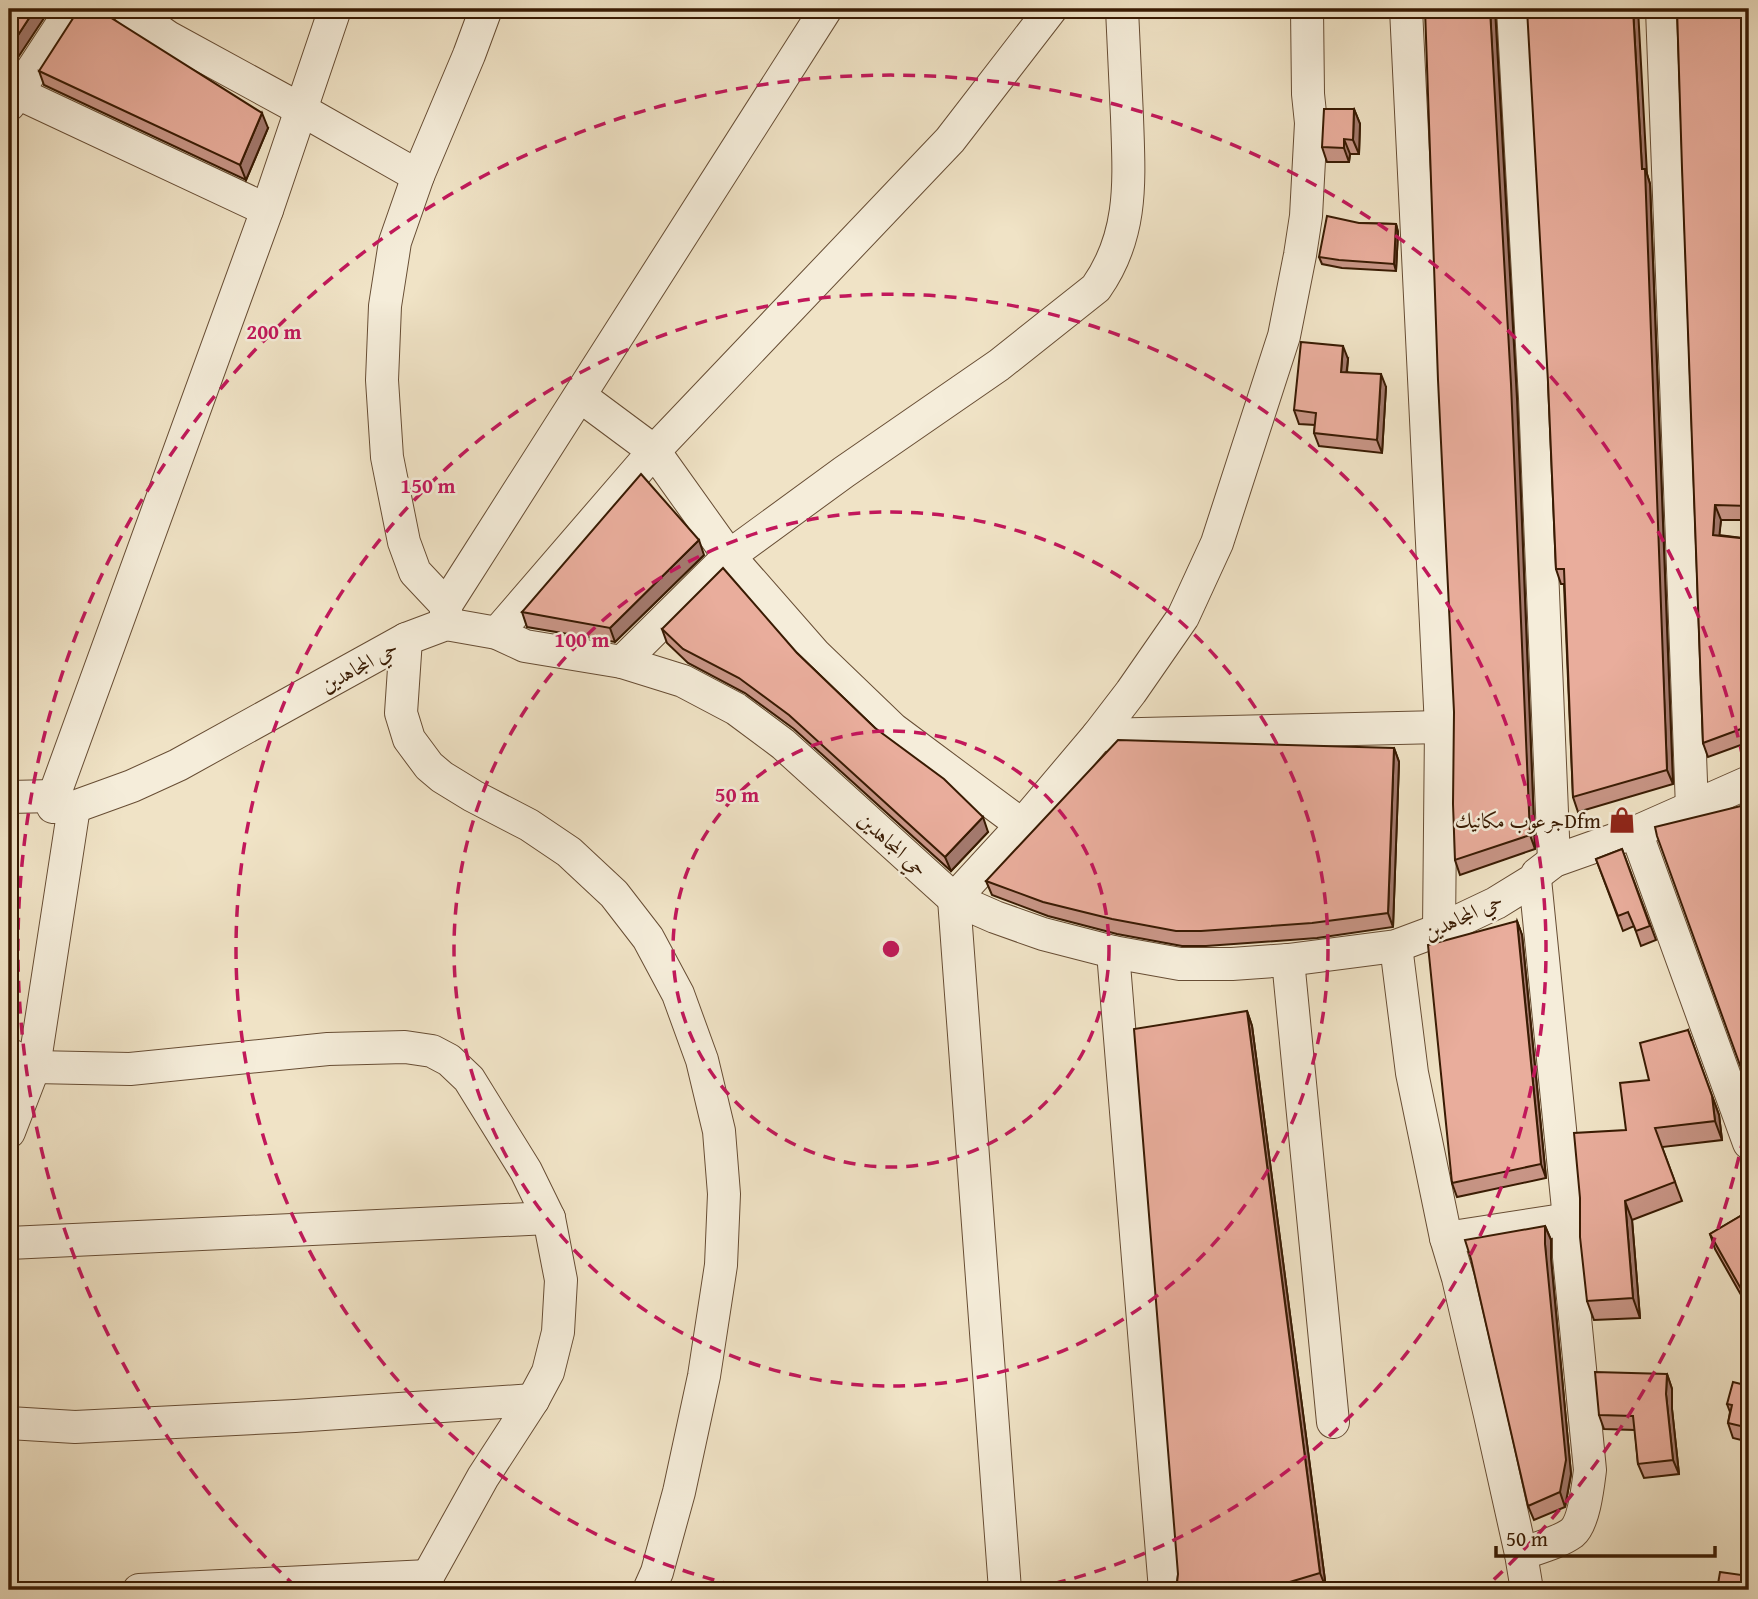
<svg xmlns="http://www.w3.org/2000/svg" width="1758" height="1599" font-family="'Gentium Book Plus',Amiri,serif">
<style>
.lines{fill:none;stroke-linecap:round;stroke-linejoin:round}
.street-casing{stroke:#674d34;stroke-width:34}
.street{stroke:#f5edda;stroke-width:32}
.wall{fill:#c89586;stroke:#391b03;stroke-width:2}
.shaded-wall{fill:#a3796d;stroke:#391b03;stroke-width:2}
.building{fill:#e9ad9c;stroke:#391b03;stroke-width:2}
.ring{fill:none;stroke:#c2185b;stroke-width:3.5;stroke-dasharray:12 9}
.labels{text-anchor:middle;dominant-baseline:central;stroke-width:5;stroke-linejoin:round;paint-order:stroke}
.street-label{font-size:21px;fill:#391b03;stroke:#f5edda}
.poi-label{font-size:21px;fill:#391b03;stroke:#f5edda;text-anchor:end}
.centre{fill:#c2185b;stroke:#f5edda;stroke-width:3.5}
.ring-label{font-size:21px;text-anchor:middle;font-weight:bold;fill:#c2185b;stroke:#f5edda;stroke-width:5;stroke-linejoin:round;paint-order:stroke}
</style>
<rect width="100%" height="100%" fill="#f0e3c6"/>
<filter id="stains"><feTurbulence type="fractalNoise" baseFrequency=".00286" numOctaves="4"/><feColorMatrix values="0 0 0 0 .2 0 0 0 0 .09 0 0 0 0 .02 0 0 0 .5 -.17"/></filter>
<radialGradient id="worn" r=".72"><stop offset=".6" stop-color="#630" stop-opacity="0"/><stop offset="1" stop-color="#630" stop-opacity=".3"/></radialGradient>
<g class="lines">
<defs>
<g id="street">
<polyline points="128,9 168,37 300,109 418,176"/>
<polyline points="335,9 267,210 54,796 53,807 74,807 132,786 178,765 406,639 446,624 497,633 525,646 622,662 683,681 736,709 783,744 954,899 995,917 1043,934 1113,952 1180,964 1232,964 1288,960 1396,946 1439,930 1496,903 1535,879 1537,874 1554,861 1636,832 1749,782"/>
<polyline points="1406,9 1441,727 1439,930"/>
<polyline points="1513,9 1535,398 1554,861"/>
<polyline points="1662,9 1692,808"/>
<polyline points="9,89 267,210"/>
<polyline points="9,105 72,9"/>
<polyline points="580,396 654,451 729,556 815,654 893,729 1022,825"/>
<polyline points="446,605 415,572 404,542 387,457 382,380 385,306 395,242 418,176 469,55 486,9"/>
<polyline points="446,624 446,605 826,9"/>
<polyline points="497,633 654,451 950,140 1051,9"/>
<polyline points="406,639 401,713 409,739 429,766 442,777 473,796 529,825 569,852 614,894 648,938 678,994 702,1060 719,1131 724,1194 721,1265 704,1376 679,1492 657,1572 649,1590"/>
<path d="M622,662l107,-106 115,-84 155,-107 97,-77c38,-54 33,-109 31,-171 -2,-36 -3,-72 -5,-108"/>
<polyline points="1098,735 1441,727"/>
<polyline points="9,797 54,796"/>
<polyline points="1636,832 1749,1143"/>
<polyline points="1396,946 1412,1073 1446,1238 1458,1278 1490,1415 1521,1554 1527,1590"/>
<polyline points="1113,952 1165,1590"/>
<polyline points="1288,960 1333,1422"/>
<polyline points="9,1054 34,1067 130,1069 328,1049 405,1047 432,1051 449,1060 469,1079 526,1171 549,1218 561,1280 558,1332 548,1372 533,1400 483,1477 428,1576 423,1590"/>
<polyline points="9,1132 34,1067 74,807"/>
<polyline points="1446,1238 1569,1219"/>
<polyline points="9,1243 549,1218"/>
<polyline points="9,1423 75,1427 295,1416 533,1400"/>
<path d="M1521,1554c16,-6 37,-11 51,-21 12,-10 16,-47 18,-63l-21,-213v-38l-34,-340"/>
<polyline points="139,1590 428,1576"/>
<polyline points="1005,1590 954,899 1022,825 1098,735 1131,692 1183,617 1217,543 1284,336 1300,255 1306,216 1311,123 1308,94 1307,9"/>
</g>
</defs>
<use href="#street" class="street-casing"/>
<use href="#street" class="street"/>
</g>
<g class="wall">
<polygon points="1677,9 1749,9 1749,520 1721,520 1719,535 1749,539 1749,742 1708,757 1703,743"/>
<polygon points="1495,10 1517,399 1535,849 1460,875 1455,860 1454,712"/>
<polygon points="39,71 268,128 246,180 44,85"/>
<polygon points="1354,109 1360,124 1359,154 1350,154 1349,162 1327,162 1322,147"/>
<polygon points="1647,174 1650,184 1673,784 1578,812 1573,797 1564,584 1561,584 1556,569 1548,382"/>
<polygon points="1359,223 1396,224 1398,232 1396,271 1342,268 1322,264 1319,257"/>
<polygon points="1348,359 1347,372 1386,387 1382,453 1319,446 1314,433 1315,425 1299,424 1294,410"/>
<polygon points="704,555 615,642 527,627 522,612"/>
<polygon points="662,629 797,653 875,728 988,832 951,871 794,729 745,693 688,663 667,643"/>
<polygon points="1394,748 1399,762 1393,927 1317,938 1206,946 1182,946 1117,934 1048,916 992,895 986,881"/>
<polygon points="1622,849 1656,940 1641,946 1634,926 1623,931 1596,859"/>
<polygon points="1517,921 1522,935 1546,1178 1457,1197 1452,1183"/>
<polygon points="1247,1011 1252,1026 1326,1588 1317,1590 1170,1590 1177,1583"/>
<polygon points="1688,1030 1719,1115 1722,1140 1662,1147 1682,1201 1632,1220 1640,1318 1594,1320 1587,1301 1626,1130 1649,1080"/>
<polygon points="1749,1211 1749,1309 1715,1249 1710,1234"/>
<polygon points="1545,1226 1551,1240 1551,1259 1571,1474 1565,1507 1534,1520 1528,1506"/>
<polygon points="1667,1374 1672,1389 1672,1409 1679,1474 1644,1478 1638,1464 1635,1430 1604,1429 1599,1415"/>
<polygon points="1749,1386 1749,1442 1733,1438 1728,1423 1730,1412 1727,1404"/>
</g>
<g class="shaded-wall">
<polygon points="35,9 50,9 9,71 9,49"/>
<polygon points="1490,9 1495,9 1517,399 1535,849 1530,835"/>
<polygon points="1633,9 1638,9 1647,174 1650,184 1673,784 1667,770 1642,169"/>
<polygon points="1354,109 1360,124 1359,154 1353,140"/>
<polygon points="262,113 268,128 246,180 240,165"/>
<polygon points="1344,139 1350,154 1349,162 1344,148"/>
<polygon points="1396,224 1398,232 1396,271 1394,264"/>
<polygon points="1343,346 1348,359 1345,385 1341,372"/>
<polygon points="1381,374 1386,387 1382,453 1377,440"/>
<polygon points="1715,505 1721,520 1718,549 1713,535"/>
<polygon points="699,540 704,555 615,642 610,628"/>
<polygon points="1394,748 1399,762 1393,927 1388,913"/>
<polygon points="983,817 988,832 951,871 945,857"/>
<polygon points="1517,921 1522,935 1546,1178 1541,1164"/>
<polygon points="1247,1011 1252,1026 1326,1588 1320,1573"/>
<polygon points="1712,1096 1719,1115 1722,1140 1715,1121"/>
<polygon points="1625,1201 1632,1220 1640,1318 1633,1298"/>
<polygon points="1545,1226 1551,1240 1551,1259 1571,1474 1565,1507 1560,1492 1545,1244"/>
<polygon points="1667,1374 1672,1389 1672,1409 1679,1474 1673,1460 1666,1394"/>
</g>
<g class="building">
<polygon points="9,9 35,9 9,49"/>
<polygon points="79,9 97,9 262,113 240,165 39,71"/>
<polygon points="1425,9 1490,9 1511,384 1530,835 1455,860 1453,804 1454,712 1438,380"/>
<polygon points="1527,9 1633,9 1642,169 1645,169 1667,770 1573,797 1564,569 1556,569 1548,382"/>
<polygon points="1677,9 1749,9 1749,506 1715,505 1713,535 1749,539 1749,726 1703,743 1682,168"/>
<polygon points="1324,109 1354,109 1353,140 1344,139 1344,148 1322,147"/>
<polygon points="1327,216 1359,223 1396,224 1394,264 1339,260 1319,257"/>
<polygon points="1301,342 1343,346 1341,372 1381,374 1377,440 1314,433 1316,413 1294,410"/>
<polygon points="641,474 699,540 610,628 522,612"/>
<polygon points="723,568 797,653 875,728 944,779 983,817 945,857 789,715 739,678 683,649 662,629"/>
<polygon points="1118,740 1394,748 1388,913 1312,923 1201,931 1176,931 1112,919 1043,902 986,881"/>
<polygon points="1749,804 1749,1090 1657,836 1655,827"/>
<polygon points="1622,849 1650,926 1636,931 1628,912 1618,916 1596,859"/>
<polygon points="1517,921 1541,1164 1452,1183 1428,945"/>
<polygon points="1247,1011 1320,1573 1263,1590 1170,1590 1177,1583 1178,1574 1134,1029"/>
<polygon points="1688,1030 1712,1096 1715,1121 1655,1128 1675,1182 1625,1201 1633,1298 1587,1301 1580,1237 1580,1198 1574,1133 1626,1130 1620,1083 1649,1080 1640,1043"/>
<polygon points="1749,1211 1749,1303 1710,1234"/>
<polygon points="1545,1226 1545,1244 1566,1460 1560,1492 1528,1506 1471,1259 1465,1240"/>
<polygon points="1595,1372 1667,1374 1666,1394 1673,1460 1638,1464 1633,1416 1599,1415"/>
<polygon points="1733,1382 1749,1386 1749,1428 1728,1423 1732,1405 1727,1404"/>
<polygon points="1720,1572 1749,1576 1749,1590 1717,1590"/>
</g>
<g class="ring">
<circle cx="891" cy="949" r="218"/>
<circle cx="891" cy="949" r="437"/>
<path d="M755 1590A655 655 0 1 1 1027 1590"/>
<path d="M1748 1116A873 873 0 0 1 1486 1587M296 1587A873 873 0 1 1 1748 782"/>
</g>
<defs>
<symbol id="shop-bare" viewBox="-9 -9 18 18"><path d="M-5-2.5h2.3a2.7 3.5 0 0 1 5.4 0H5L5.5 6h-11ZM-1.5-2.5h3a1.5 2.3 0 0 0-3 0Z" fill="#8f2418" stroke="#f5edda" stroke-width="2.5" paint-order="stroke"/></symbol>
</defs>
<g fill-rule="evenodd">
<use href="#shop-bare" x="1603" y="801" width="38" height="38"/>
</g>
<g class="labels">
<g class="street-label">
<text transform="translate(359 666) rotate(-29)">حي المجاهدين</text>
<text transform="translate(893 844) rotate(42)">حي المجاهدين</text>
<text transform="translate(1463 916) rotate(-25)">حي المجاهدين</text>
</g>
<g class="poi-label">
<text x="1601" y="820">جرعوب مكانيكDfm</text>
</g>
</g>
<circle cx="891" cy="949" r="10" class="centre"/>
<g class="ring-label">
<text x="274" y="339">200 m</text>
<text x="428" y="493">150 m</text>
<text x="582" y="647">100 m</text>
<text x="737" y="802">50 m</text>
</g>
<rect width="1758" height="1599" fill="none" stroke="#f0e3c6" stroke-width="35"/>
<rect x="10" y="10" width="1737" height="1578" fill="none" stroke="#391b03" stroke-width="3.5"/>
<rect x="18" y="18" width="1723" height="1564" fill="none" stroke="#391b03" stroke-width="2"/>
<path d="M1496 1546v10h219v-10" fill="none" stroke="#391b03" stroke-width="3.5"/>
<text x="1506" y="1546" font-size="21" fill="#391b03" stroke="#f5edda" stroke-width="5" paint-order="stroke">50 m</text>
<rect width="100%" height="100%" filter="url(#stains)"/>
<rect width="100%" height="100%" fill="url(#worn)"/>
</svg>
